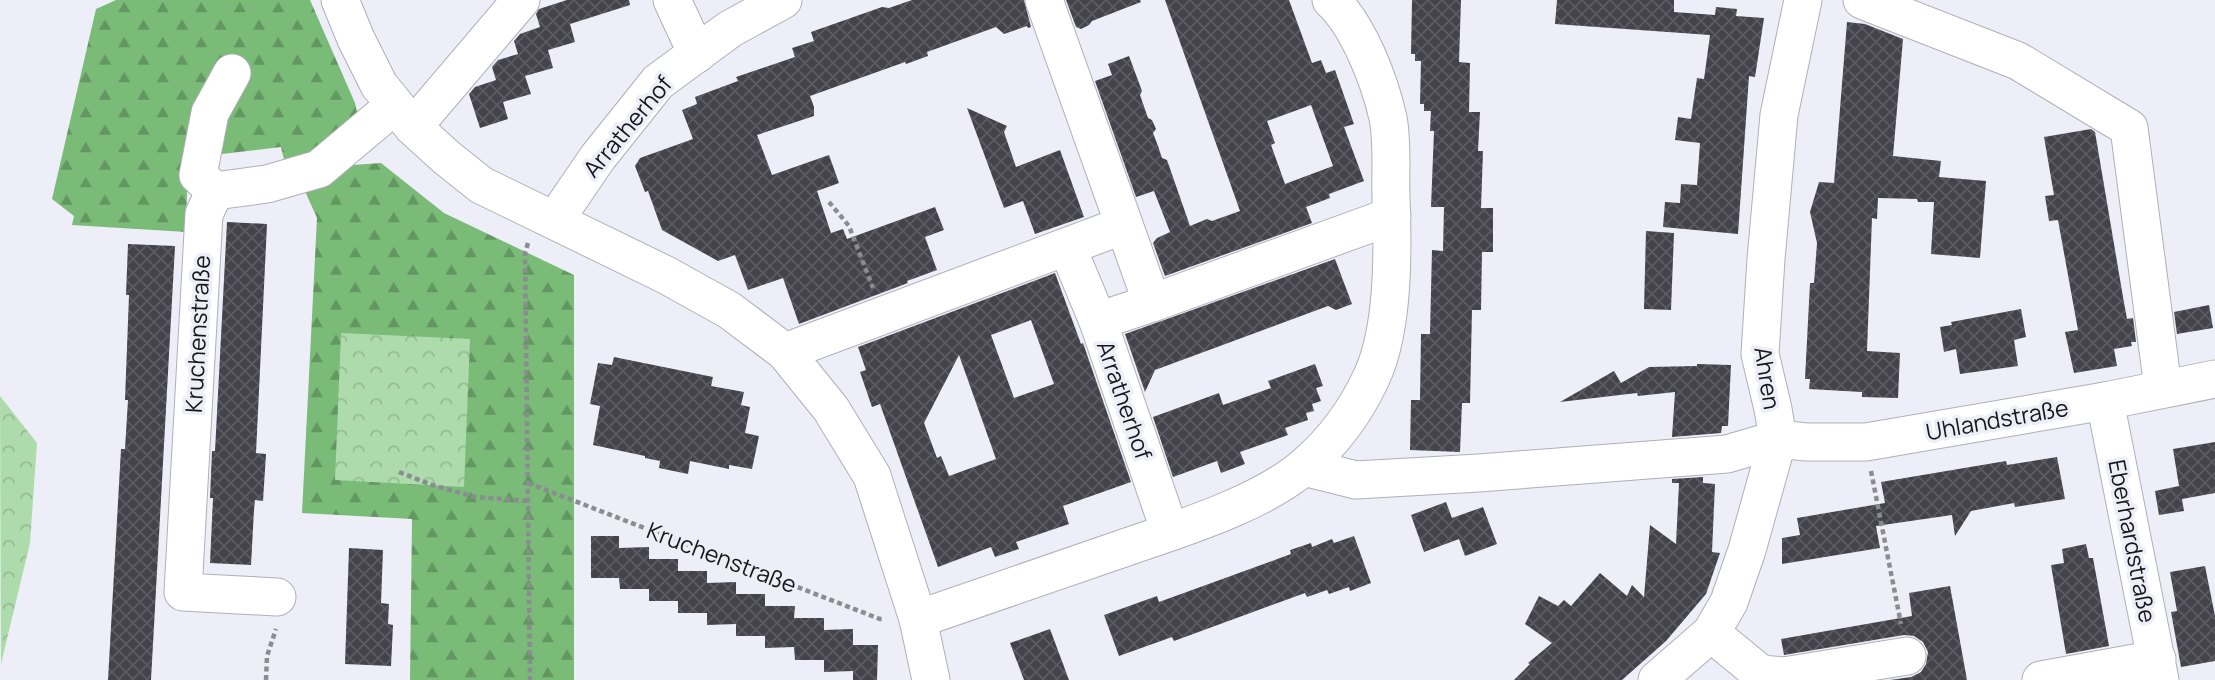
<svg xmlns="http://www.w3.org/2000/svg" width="2215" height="680" font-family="Manrope,sans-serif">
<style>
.forest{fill:url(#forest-firs)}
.park{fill:url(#park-crowns)}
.building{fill:url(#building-cross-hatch);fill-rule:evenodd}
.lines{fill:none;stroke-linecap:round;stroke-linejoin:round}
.minor-casing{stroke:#b0afb9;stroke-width:39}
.path{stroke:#8b8b92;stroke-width:4.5;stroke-dasharray:5 3.5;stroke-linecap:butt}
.minor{stroke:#fff;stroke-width:37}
.labels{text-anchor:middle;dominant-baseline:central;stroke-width:7;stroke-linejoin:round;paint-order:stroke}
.street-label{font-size:23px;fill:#17171b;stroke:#eeeef8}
</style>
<defs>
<pattern id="forest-firs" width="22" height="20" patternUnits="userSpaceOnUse" patternTransform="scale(1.75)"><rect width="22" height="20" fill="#7abb77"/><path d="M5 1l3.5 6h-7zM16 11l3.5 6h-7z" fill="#639761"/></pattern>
<pattern id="park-crowns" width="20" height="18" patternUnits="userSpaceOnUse" patternTransform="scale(1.75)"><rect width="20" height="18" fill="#aedbab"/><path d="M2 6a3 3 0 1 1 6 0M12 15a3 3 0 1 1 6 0" fill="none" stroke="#95bb93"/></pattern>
<pattern id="building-cross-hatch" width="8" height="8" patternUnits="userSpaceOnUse" patternTransform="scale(1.75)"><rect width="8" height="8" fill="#44434b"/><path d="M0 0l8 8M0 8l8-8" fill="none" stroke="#5b5b61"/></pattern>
</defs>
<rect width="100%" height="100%" fill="#eeeef8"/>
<g class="forest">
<polygon points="116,0 310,0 355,103 360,125 286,168 281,147 222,154 209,151 187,190 186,232 72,225 74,216 52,199 96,9"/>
<polygon points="381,163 444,213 574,275 574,680 410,680 412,519 302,513 317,218 304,189 353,165"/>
</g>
<g class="park">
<polygon points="341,333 470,339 464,487 335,480"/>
<polygon points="0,396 37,443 30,543 1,664"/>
</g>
<g class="building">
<polygon points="567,0 629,0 630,5 570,24 575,42 548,50 553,68 525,76 531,94 503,102 508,119 480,128 469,94 475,87 496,80 492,67 498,60 518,54 514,41 520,34 540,27 536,14 539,9"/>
<polygon points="912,0 1024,0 1031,27 1028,28 1027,26 1004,34 996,27 927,52 928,56 906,64 905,62 810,96 814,107 814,116 757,135 772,175 829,155 839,183 817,191 831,233 843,229 847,239 935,207 944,230 925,237 937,270 907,281 908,283 799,324 783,278 748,290 735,255 718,261 662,230 648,191 645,192 635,166 640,158 693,139 682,110 697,104 695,97 738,81 736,77 795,57 792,48 814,41 811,32 882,7 889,8"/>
<polygon points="1066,0 1140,0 1141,2 1092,21 1089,25 1081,29 1076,27"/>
<path d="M1165,0h124l23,63 9,-3 5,13 9,-3 19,54 -10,3 20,54 -35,13 1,4 -24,9 6,16 -147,53 -12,-33 4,-5 13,-6 -16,-41 -18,6 -41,-116 17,-6 -4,-11 21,-8 13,35 -2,4 8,23 4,2 4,9 -3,4 5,13 4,12 5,2 23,66 17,-7 5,2 28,-10zM1311,105l22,61 -48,18 -14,-39 4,-2 -8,-22z"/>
<polygon points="1412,0 1461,0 1459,62 1470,63 1469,112 1480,112 1478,151 1483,151 1481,208 1493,208 1493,252 1482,252 1481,310 1472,310 1470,403 1462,403 1460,452 1410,450 1411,400 1420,400 1421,334 1430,334 1432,250 1443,251 1444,207 1431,207 1434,131 1430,131 1431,111 1424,111 1424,104 1420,104 1421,61 1415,61 1415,54 1411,54"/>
<polygon points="1557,0 1674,0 1674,12 1715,15 1716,7 1737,9 1736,16 1764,18 1755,77 1749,76 1738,234 1663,227 1665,202 1680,203 1681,184 1697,185 1700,143 1675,140 1678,117 1691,119 1697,78 1704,79 1710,35 1555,24"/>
<polygon points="1847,22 1865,24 1903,39 1893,156 1941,161 1939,177 1986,181 1980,258 1931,254 1934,202 1918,202 1917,199 1878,198 1877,219 1872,218 1867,351 1900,353 1898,398 1862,397 1862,392 1809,389 1810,379 1805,379 1810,283 1814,283 1817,243 1810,212 1819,182 1834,183"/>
<polygon points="967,108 1007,126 1004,132 1016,167 1060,150 1084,217 1035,234 1023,201 1004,208"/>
<polygon points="2091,129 2095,132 2123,297 2127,319 2133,318 2136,342 2131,342 2132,346 2114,349 2117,366 2074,373 2065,332 2078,330 2058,220 2049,221 2045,196 2054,195 2044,137"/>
<polygon points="227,222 267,224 256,453 266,454 263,501 255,500 254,510 251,565 210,563 213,498 210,498 212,451 215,451"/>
<polygon points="1646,231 1674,233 1671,310 1644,309"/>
<polygon points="128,244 175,246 151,680 108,680 121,449 125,449 128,400 125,400 129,295 126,295"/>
<polygon points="1335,259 1352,304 1336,310 1328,306 1155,370 1145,392 1125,334"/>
<path d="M1055,273l26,71 2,-1 48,139 -68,24 6,18 -53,18 3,7 -24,8 -4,-10 -53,20 -58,-163 -8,3 -12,-35 6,-2 -8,-23zM1031,320l23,64 -40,14 -23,-63zM959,355l37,104 -47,17 -8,-20 -4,2 -13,-35z"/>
<polygon points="2209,305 2213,328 2177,334 2174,312"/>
<polygon points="2021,309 2026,337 2014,340 2018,366 1960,374 1956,349 1944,352 1940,327 1952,325 1951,322"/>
<polygon points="614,357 713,377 711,386 744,392 741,405 750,407 745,433 759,436 752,469 729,465 729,469 690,461 688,474 659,468 660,461 645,458 645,456 593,445 600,406 590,404 598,363 612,365"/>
<polygon points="1315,364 1323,386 1316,388 1321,401 1312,404 1314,411 1306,413 1308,420 1285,428 1288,435 1240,452 1245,464 1221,473 1217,461 1173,477 1153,417 1219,393 1223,405 1271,388 1268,381"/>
<polygon points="1697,364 1731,365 1728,426 1722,426 1721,433 1672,437 1675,392 1638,396 1637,393 1560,402 1614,371 1621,383 1649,367 1697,366"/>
<polygon points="2215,442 2215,493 2182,499 2184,511 2159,515 2155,491 2179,486 2173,449"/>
<polygon points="2057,457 2065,499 2015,507 2014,503 1971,511 1955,536 1952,515 1876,526 1880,548 1782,564 1782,538 1800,535 1797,518 1885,503 1881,482 2006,461 2007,465"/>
<polygon points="1703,477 1703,483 1715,484 1712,552 1720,553 1706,594 1666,641 1622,680 1514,680 1530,664 1528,663 1552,643 1525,624 1539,596 1558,606 1564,600 1571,606 1600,573 1627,596 1632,585 1644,597 1650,525 1676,544 1679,483 1672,483 1672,479"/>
<polygon points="1446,502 1452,518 1483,507 1497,544 1465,556 1459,539 1424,552 1411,515"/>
<polygon points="591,536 619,536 619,548 649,547 649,559 678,559 678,571 707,571 707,583 736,582 736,594 765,594 765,606 795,606 794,618 824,618 824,630 853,629 853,645 878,645 877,680 853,680 853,671 824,672 824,660 795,660 794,647 765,648 765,636 736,636 736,624 707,625 707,613 678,613 678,601 649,601 649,589 620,589 619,578 591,578"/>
<polygon points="1354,536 1371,583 1350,591 1349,587 1329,594 1327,590 1307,597 1305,593 1174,641 1172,637 1119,656 1104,615 1157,596 1159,602 1291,554 1290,550 1311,543 1312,547 1332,539 1334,543"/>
<polygon points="2086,544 2089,558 2093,558 2109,646 2066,654 2051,565 2064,563 2062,549"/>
<polygon points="349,548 383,550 381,603 389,604 388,624 393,625 391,666 345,664"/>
<polygon points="2205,566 2215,616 2215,661 2181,667 2171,612 2177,611 2170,572"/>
<polygon points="1950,586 1967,680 1890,680 1911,677 1921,672 1926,664 1928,652 1923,642 1914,636 1904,635 1784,655 1781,639 1912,616 1909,593"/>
<polygon points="1050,629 1069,680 1024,680 1010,643"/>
</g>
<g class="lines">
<defs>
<g id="minor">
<polyline points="340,0 356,39 379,85 413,127 446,157 481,185 666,275 729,310 785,352 831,409 872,476 918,619 931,680"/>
<polyline points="672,0 697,54"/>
<polyline points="1044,0 1152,303 1098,321 1170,532"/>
<polyline points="1862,0 2018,61 2129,128 2163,388"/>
<polyline points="413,127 521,0"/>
<polyline points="215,191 198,175 210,113 232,73"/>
<polyline points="555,220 598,157 658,82 730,29 783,0"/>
<polyline points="1067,247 1098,321"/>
<polyline points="1152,303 1392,216"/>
<polyline points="785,352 1124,225"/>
<polyline points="2105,401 2160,680"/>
<polyline points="1304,467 1356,480 1479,473 1727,454 1778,439 1806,442 1866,442 2105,401 2215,379"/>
<polyline points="277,597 183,592 204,214 215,191 267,184 319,169 395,105"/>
<path d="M918,619c68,-24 137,-47 206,-71 55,-19 138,-44 182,-83 29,-25 50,-54 66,-89 22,-48 21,-126 19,-178 -1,-25 2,-55 -3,-80 -8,-36 -29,-92 -57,-118"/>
<polyline points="1711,633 1761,674 1784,676 1907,656"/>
<polyline points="1657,680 1711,633 1729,602 1747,550 1778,439 1773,409 1760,354 1766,259 1779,115 1803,0"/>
<polyline points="2041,680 2157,659"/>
</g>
</defs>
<use href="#minor" class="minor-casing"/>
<g class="path">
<polyline points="829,202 849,226 873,288"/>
<polyline points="528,243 525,253 530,680"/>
<polyline points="1871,471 1901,624"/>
<polyline points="399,472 432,485 476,497 528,501"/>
<polyline points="528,483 880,619 885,619"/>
<polyline points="266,680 267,656 276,629"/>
</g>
<use href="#minor" class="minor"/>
</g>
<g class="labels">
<g class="street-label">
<text transform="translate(627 126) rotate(-50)">Arratherhof</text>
<text transform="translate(197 334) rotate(-87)">Kruchenstraße</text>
<text transform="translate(1768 378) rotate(81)">Ahren</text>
<text transform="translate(1125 400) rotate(71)">Arratherhof</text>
<text transform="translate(1997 419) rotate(-10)">Uhlandstraße</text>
<text transform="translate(2133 541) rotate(79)">Eberhardstraße</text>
<text transform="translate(722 557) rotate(21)">Kruchenstraße</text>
</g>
</g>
</svg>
